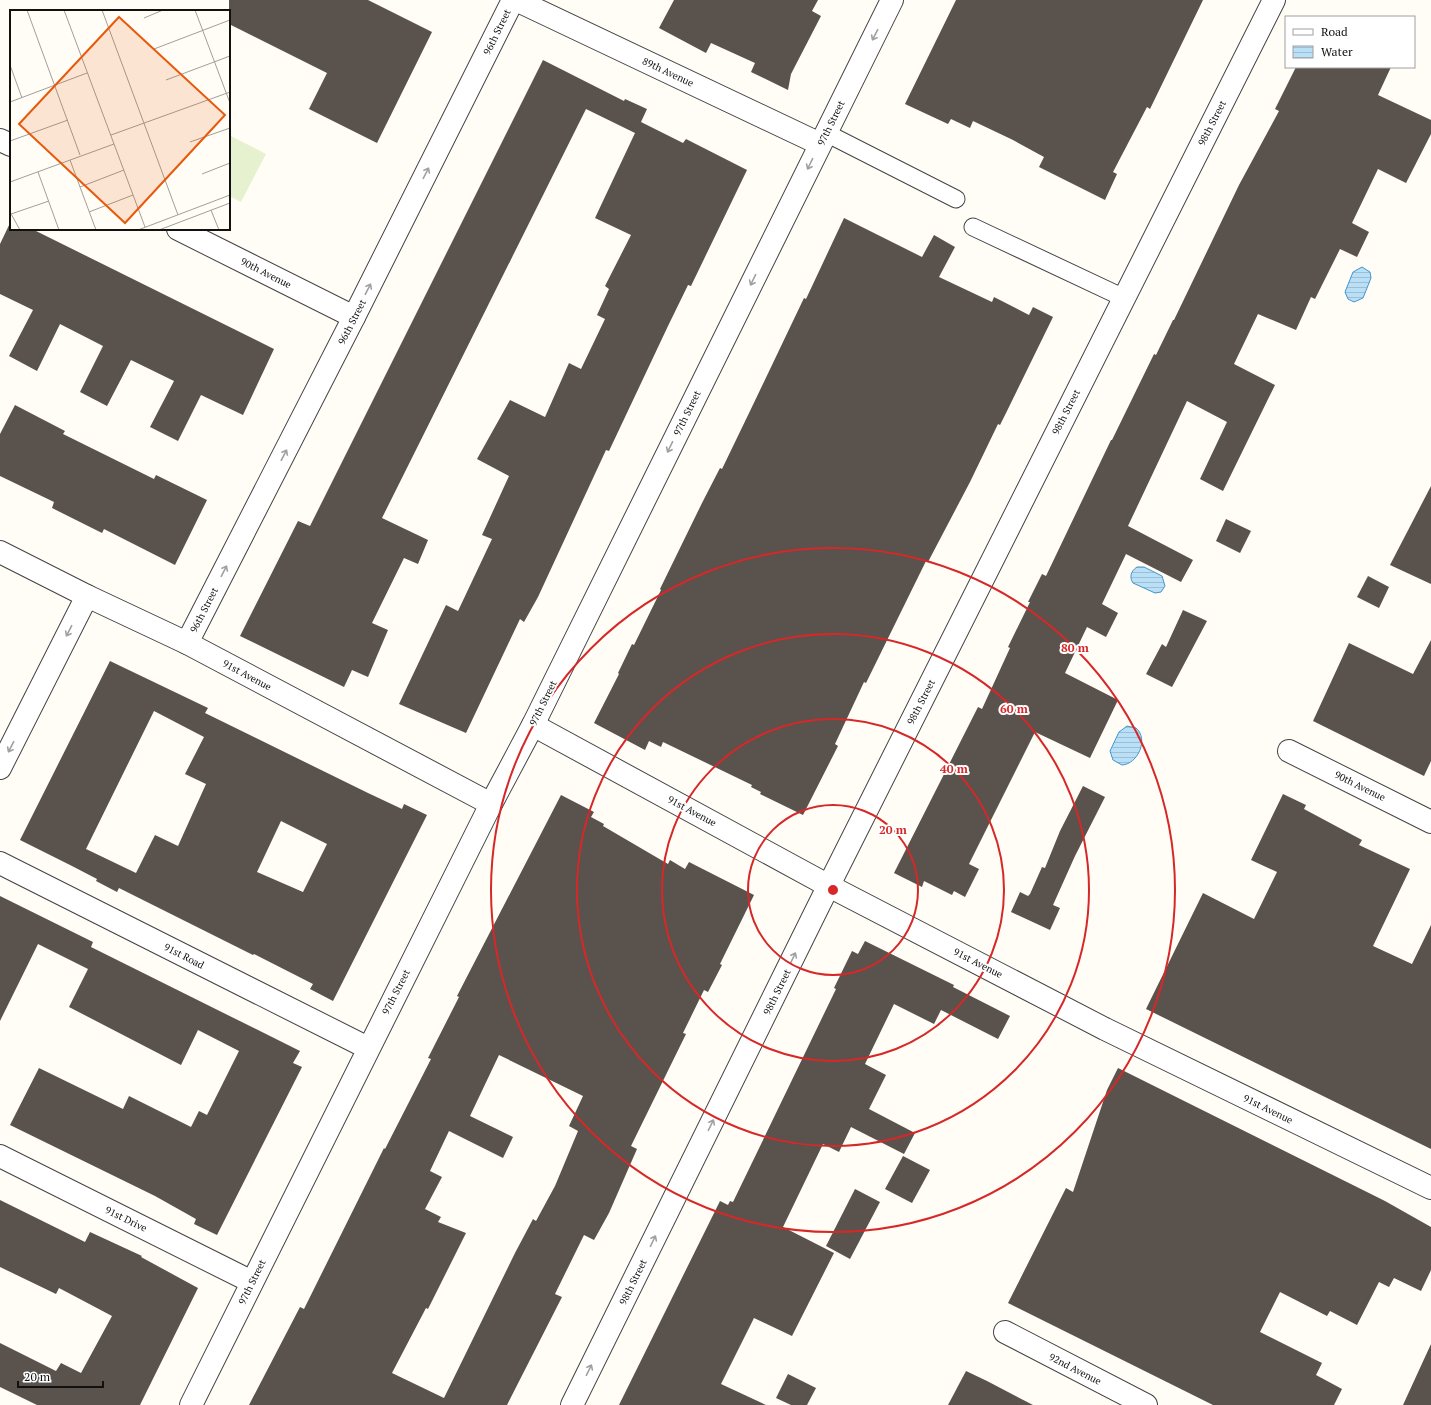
<svg xmlns="http://www.w3.org/2000/svg" width="1431" height="1405" font-family="'PT Serif',serif">
<style>
.pitch{fill:#e6f2cf}
.water{fill:url(#water-rules);stroke:#3f96cf}
.building{fill:#5a524d;fill-rule:evenodd}
.lines{fill:none;stroke-linecap:round;stroke-linejoin:round}
.service-casing{stroke:#444;stroke-width:19}
.minor-casing{stroke:#444;stroke-width:24}
.service{stroke:#fff;stroke-width:17}
.minor{stroke:#fff;stroke-width:22}
.oneway{stroke:#a0a0a0}
.ring{fill:none;stroke:#d62828;stroke-width:2}
.labels{text-anchor:middle;dominant-baseline:central;stroke-width:4;stroke-linejoin:round;paint-order:stroke}
.street-label{font-size:10px;fill:#111;stroke:#fff}
.inset-road{fill:none;stroke:#a09f9a;stroke-width:1}
.view{fill:#e8590c;fill-opacity:0.15;stroke:#e8590c;stroke-width:2}
.inset-edge{fill:none;stroke:#111;stroke-width:2}
.centre{fill:#d62828;stroke:#fff;stroke-width:2}
.ring-label{font-size:12px;text-anchor:middle;font-weight:bold;fill:#d62828;stroke:#fff;stroke-width:4;stroke-linejoin:round;paint-order:stroke}
</style>
<defs>
<pattern id="water-rules" width="6" height="5" patternUnits="userSpaceOnUse"><rect width="6" height="5" fill="#b9e0f7"/><path d="M0 2.5h6" fill="none" stroke="#9ebfd3"/></pattern>
</defs>
<rect width="100%" height="100%" fill="#fffdf5"/>
<polygon class="pitch" points="229,135 266,154 241,202 229,196"/>
<g class="water">
<polygon points="1362,267 1370,272 1371,278 1363,298 1354,302 1348,299 1345,292 1353,272"/>
<path d="M1137,567h7l18,9 3,10 -4,6 -6,1 -22,-10c-4,-6 -2,-12 4,-16z"/>
<path d="M1127,726l9,2c13,11 2,36 -14,37l-9,-5 -3,-9 9,-19z"/>
</g>
<g class="building">
<polygon points="229,0 368,0 432,32 377,143 309,109 327,73 229,24"/>
<polygon points="674,0 818,0 812,11 821,16 791,74 788,90 751,72 755,63 711,43 706,53 659,28"/>
<polygon points="956,0 1203,0 1150,109 1147,107 1113,172 1117,174 1105,200 1039,167 1044,157 1013,140 973,121 970,128 951,119 948,124 905,104"/>
<polygon points="543,60 624,101 625,99 647,109 641,122 683,143 686,139 747,170 691,286 688,285 668,326 609,451 606,450 538,597 524,622 520,619 466,733 399,704 446,605 458,611 492,539 482,535 509,476 477,459 510,400 545,417 569,363 581,369 605,319 597,315 609,289 605,286 631,235 595,218 635,133 586,109 382,518 428,540 418,564 404,558 372,623 388,630 368,677 352,670 344,687 240,636 298,521 310,526"/>
<polygon points="1296,67 1391,67 1378,95 1431,120 1431,134 1406,183 1378,169 1352,223 1369,232 1357,257 1340,249 1315,299 1311,297 1296,330 1258,314 1234,364 1275,385 1223,491 1200,479 1227,422 1187,401 1128,526 1193,560 1181,582 1126,554 1102,604 1118,613 1106,637 1087,627 1065,673 1118,700 1090,758 1035,732 969,864 979,869 965,897 954,891 952,895 924,881 922,887 894,873 978,707 982,709 1010,648 1008,647 1030,602 1028,602 1042,574 1046,576 1111,440 1112,440 1154,354 1156,355 1173,320 1174,320 1239,185 1279,111 1275,109"/>
<polygon points="844,218 922,257 934,235 955,247 939,277 992,302 994,297 1029,315 1033,307 1053,317 1007,411 1000,425 998,424 970,482 928,562 926,561 866,683 864,682 835,744 838,746 803,815 760,794 761,792 751,787 752,785 663,742 661,747 649,741 645,750 594,723 619,674 618,673 632,644 634,645 661,590 660,589 702,503 720,468 722,469 750,411 804,298 806,299"/>
<polygon points="11,221 11,229 32,229 274,349 243,415 201,395 178,441 150,427 174,381 131,360 107,406 80,392 103,346 60,324 37,371 9,356 33,310 0,294 0,244"/>
<polygon points="15,405 65,431 63,434 154,479 156,475 207,500 175,565 104,529 102,533 52,508 54,502 0,476 0,434"/>
<polygon points="1431,486 1431,584 1390,565"/>
<polygon points="1226,519 1251,531 1240,553 1216,541"/>
<polygon points="1368,576 1389,587 1379,608 1357,597"/>
<polygon points="1183,610 1207,621 1172,687 1146,674 1162,644 1166,647"/>
<polygon points="1431,640 1431,761 1424,776 1313,721 1349,643 1413,674"/>
<path d="M110,661l98,47 -3,5 163,80 34,16 2,-5 23,11 -94,186 -23,-12 3,-5 -59,-30 -1,1 -134,-67 -2,4 -21,-11 1,-2 -25,-13 -52,-26zM154,711l50,26 -19,37 21,10 -28,62 -23,-11 -19,38 -50,-24zM281,821l46,23 -24,48 -46,-20z"/>
<polygon points="1083,786 1105,797 1075,856 1053,905 1060,908 1050,930 1011,912 1020,892 1028,896 1030,894 1042,867 1045,868 1060,831"/>
<polygon points="1283,794 1306,805 1304,809 1362,840 1359,845 1410,869 1373,946 1412,964 1431,925 1431,1149 1146,1009 1203,893 1254,919 1277,872 1251,860"/>
<path d="M561,795l33,17 -3,5 13,7 -1,2 65,38 2,-4 15,9 4,-7 65,33 -34,69 2,1 -14,27 -4,-2 -21,43 3,1 -55,112 6,3 -28,64 -15,27 -10,-5 -29,59 7,3 -55,108h-258l51,-98 4,2 80,-161 1,1 46,-90 -3,-1 31,-61 -2,-1zM499,1055l84,41 -14,30 9,5 -23,55 -19,35 -3,-2 -18,34 -71,145 -52,-25 34,-65 2,1 38,-76 -28,-11 3,-5 -16,-8 17,-32 -12,-6 19,-40 54,27 10,-21 -43,-21z"/>
<polygon points="0,896 93,942 91,947 300,1051 293,1063 302,1067 217,1235 194,1224 196,1219 155,1196 10,1125 39,1068 123,1109 129,1096 191,1127 199,1111 207,1115 239,1051 198,1030 181,1065 69,1007 88,969 38,944 0,1021"/>
<polygon points="865,941 954,985 953,987 1010,1016 998,1039 941,1010 934,1024 894,1004 865,1064 886,1075 869,1109 915,1133 904,1154 851,1127 839,1152 823,1144 783,1227 834,1253 792,1336 754,1318 721,1384 766,1405 619,1405 720,1201 728,1205 730,1201 733,1202 836,989 834,988 852,951 858,954"/>
<polygon points="1118,1068 1385,1201 1431,1227 1431,1270 1421,1291 1394,1278 1389,1287 1379,1282 1357,1325 1330,1311 1327,1316 1280,1292 1260,1332 1322,1363 1316,1375 1342,1389 1334,1405 1213,1405 1008,1303 1066,1188 1073,1192 1107,1090"/>
<polygon points="903,1156 930,1170 912,1203 885,1189"/>
<polygon points="855,1189 880,1202 850,1259 826,1246"/>
<polygon points="0,1200 85,1242 90,1232 142,1256 141,1257 198,1288 140,1405 37,1405 0,1387 0,1343 56,1371 61,1363 81,1373 112,1316 59,1288 56,1294 0,1267"/>
<polygon points="1431,1344 1431,1405 1403,1405"/>
<polygon points="966,1371 987,1381 1033,1405 948,1405"/>
<polygon points="788,1374 816,1388 807,1405 791,1405 776,1398"/>
</g>
<g class="lines">
<defs>
<g id="service">
<polyline points="826,133 956,199"/>
<polyline points="973,227 1124,298"/>
</g>
<g id="minor">
<polyline points="516,0 820,144"/>
<polyline points="0,140 11,145"/>
<polyline points="178,229 354,317"/>
<polyline points="0,552 87,596 187,643 491,804"/>
<polyline points="187,643 354,317 513,0"/>
<polyline points="533,725 829,886 1105,1029 1431,1188"/>
<polyline points="1289,751 1431,822"/>
<polyline points="0,768 87,596"/>
<polyline points="0,863 368,1048"/>
<polyline points="0,1156 252,1282"/>
<polyline points="1005,1332 1146,1405"/>
<polyline points="191,1405 491,804 533,725 892,0"/>
<polyline points="572,1405 819,905 1274,0"/>
</g>
</defs>
<use href="#service" class="service-casing"/>
<use href="#minor" class="minor-casing"/>
<use href="#service" class="service"/>
<use href="#minor" class="minor"/>
</g>
<defs><path id="oneway-shaft" d="M-6 0H5M1.5-3L5.5 0L1.5 3" fill="none" stroke-width="1.6" stroke-linecap="round" stroke-linejoin="round"/></defs>
<g class="oneway">
<use href="#oneway-shaft" transform="translate(875 35) rotate(117)"/>
<use href="#oneway-shaft" transform="translate(810 164) rotate(116)"/>
<use href="#oneway-shaft" transform="translate(426 173) rotate(-63)"/>
<use href="#oneway-shaft" transform="translate(753 280) rotate(116)"/>
<use href="#oneway-shaft" transform="translate(368 289) rotate(-63)"/>
<use href="#oneway-shaft" transform="translate(670 447) rotate(116)"/>
<use href="#oneway-shaft" transform="translate(284 455) rotate(-63)"/>
<use href="#oneway-shaft" transform="translate(224 571) rotate(-63)"/>
<use href="#oneway-shaft" transform="translate(69 631) rotate(117)"/>
<use href="#oneway-shaft" transform="translate(11 747) rotate(117)"/>
<use href="#oneway-shaft" transform="translate(793 958) rotate(-64)"/>
<use href="#oneway-shaft" transform="translate(711 1125) rotate(-64)"/>
<use href="#oneway-shaft" transform="translate(653 1241) rotate(-64)"/>
<use href="#oneway-shaft" transform="translate(589 1370) rotate(-64)"/>
</g>
<g class="ring">
<circle cx="833" cy="890" r="85"/>
<circle cx="833" cy="890" r="171"/>
<circle cx="833" cy="890" r="256"/>
<circle cx="833" cy="890" r="342"/>
</g>
<g class="labels">
<g class="street-label">
<text transform="translate(497 32) rotate(-64)">96th Street</text>
<text transform="translate(668 72) rotate(25)">89th Avenue</text>
<text transform="translate(831 123) rotate(-64)">97th Street</text>
<text transform="translate(1212 123) rotate(-63)">98th Street</text>
<text transform="translate(266 273) rotate(27)">90th Avenue</text>
<text transform="translate(352 322) rotate(-63)">96th Street</text>
<text transform="translate(1066 412) rotate(-63)">98th Street</text>
<text transform="translate(687 413) rotate(-64)">97th Street</text>
<text transform="translate(204 610) rotate(-63)">96th Street</text>
<text transform="translate(247 675) rotate(28)">91st Avenue</text>
<text transform="translate(921 702) rotate(-63)">98th Street</text>
<text transform="translate(543 703) rotate(-64)">97th Street</text>
<text transform="translate(1360 786) rotate(26)">90th Avenue</text>
<text transform="translate(692 811) rotate(28)">91st Avenue</text>
<text transform="translate(184 956) rotate(27)">91st Road</text>
<text transform="translate(978 963) rotate(27)">91st Avenue</text>
<text transform="translate(396 992) rotate(-63)">97th Street</text>
<text transform="translate(777 992) rotate(-64)">98th Street</text>
<text transform="translate(1268 1109) rotate(26)">91st Avenue</text>
<text transform="translate(126 1219) rotate(26)">91st Drive</text>
<text transform="translate(252 1282) rotate(-64)">97th Street</text>
<text transform="translate(633 1282) rotate(-64)">98th Street</text>
<text transform="translate(1075 1369) rotate(27)">92nd Avenue</text>
</g>
</g>
<g transform="translate(10 10)">
<rect width="220" height="220" fill="#fffdf5"/>
<path class="inset-road" d="M17,0l53,145M54,0l81,217M92,0l76,205M185,0l35,93M134,8l19,-8M144,39l76,-29M0,55l12,33M156,70l64,-24M0,92l77,-29M101,125l119,-43M0,131l58,-21M180,132l40,-14M60,150l26,70M28,162l21,58M192,164l28,-11M0,172l104,-38M70,177l44,-17M201,200l8,20M0,202l10,18M79,202l44,-17M1,204l38,-13M128,220l92,-35M149,220l71,-27"/>
<path class="view" d="M109,7l106,98 -100,108 -106,-99z"/>
<rect width="220" height="220" class="inset-edge"/>
</g>
<circle cx="833" cy="890" r="6" class="centre"/>
<g class="ring-label">
<text x="1075" y="652">80 m</text>
<text x="1014" y="713">60 m</text>
<text x="954" y="773">40 m</text>
<text x="893" y="834">20 m</text>
</g>
<rect x="1285" y="16" width="130" height="52" fill="#ffffff" stroke="#a0a0a0"/>
<rect x="1293" y="29" width="20" height="6" fill="#ffffff" stroke="#a0a0a0"/>
<text x="1321" y="36" font-size="12" fill="#111111">Road</text>
<rect x="1293" y="46" width="20" height="12" fill="url(#water-rules)" stroke="#a0a0a0"/>
<text x="1321" y="56" font-size="12" fill="#111111">Water</text>
<path d="M18 1381v6h85v-6" fill="none" stroke="#111111" stroke-width="2"/>
<text x="24" y="1381" font-size="12" fill="#111111" stroke="#ffffff" stroke-width="3" paint-order="stroke">20 m</text>
</svg>
